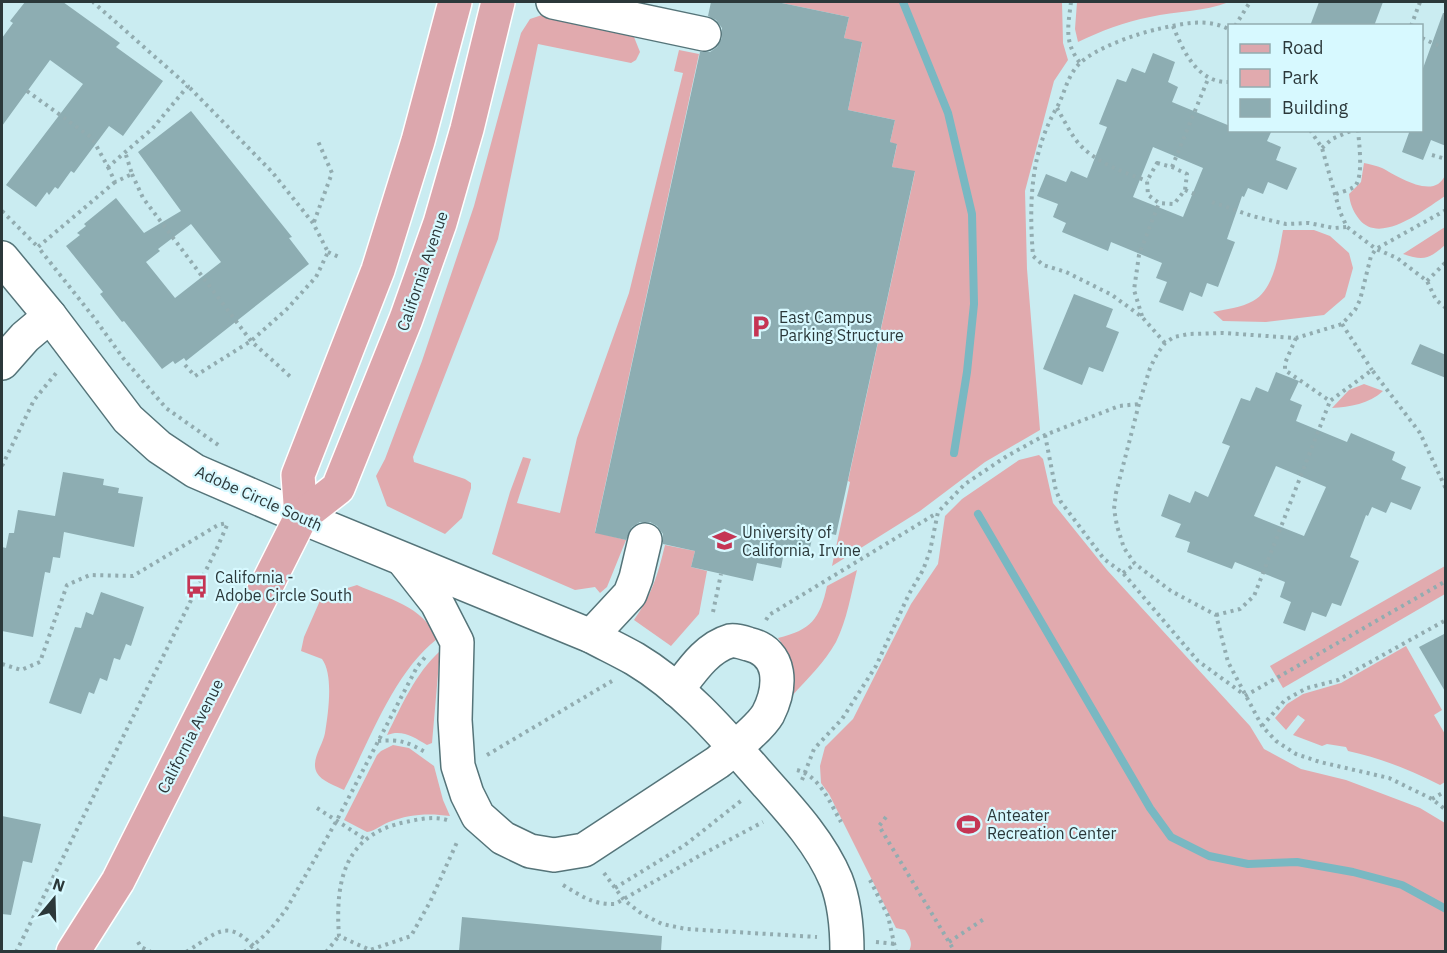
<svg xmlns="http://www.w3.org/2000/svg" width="1447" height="953" font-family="'IBM Plex Sans',sans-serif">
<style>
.green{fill:#e1aaae}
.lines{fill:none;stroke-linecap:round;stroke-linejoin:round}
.stream{stroke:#79b8c2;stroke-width:8}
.building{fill:#8dadb2;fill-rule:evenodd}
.minor-casing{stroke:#557479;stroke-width:36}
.major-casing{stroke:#fff;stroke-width:36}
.path{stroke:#92acb0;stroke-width:4;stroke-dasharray:3 4.5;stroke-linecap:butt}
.minor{stroke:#fff;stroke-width:33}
.major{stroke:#dca7ad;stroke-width:33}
.labels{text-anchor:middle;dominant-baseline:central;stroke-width:4.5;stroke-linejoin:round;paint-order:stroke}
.street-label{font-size:16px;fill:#2b383a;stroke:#d7f9ff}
.poi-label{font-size:16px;fill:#2b383a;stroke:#d7f9ff;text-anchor:start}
</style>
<rect width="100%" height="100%" fill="#caecf1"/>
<g class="green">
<polygon points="777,2 1062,2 1063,43 1068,60 1054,81 1025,191 1027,269 1040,430 985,462 920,511 832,566 850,482 848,481 915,172 892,167 897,145 890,142 895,120 848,110 862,43 844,38 849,17"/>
<path d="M1077,2h152c-25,10 -53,9 -79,15 -26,5 -49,14 -72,25l-3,-13z"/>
<polygon points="542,15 630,35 634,37 640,52 636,60 631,63 538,44 498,239 413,457 414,462 465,479 471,483 471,488 462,518 445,534 387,506 376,476 385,459 422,361 474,206 521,33 530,19"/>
<polygon points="679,50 699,54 595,532 626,540 607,587 600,593 595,587 575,590 492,554 510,492 523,457 531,459 517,503 560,513 577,438 629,293 683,73 674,71"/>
<path d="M1364,163c6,1 13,3 18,5 15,8 53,33 63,7v21c-20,13 -65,50 -86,23 -6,-8 -9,-15 -10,-25l12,-12z"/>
<path d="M1445,227v18c-16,14 -21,16 -42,9z"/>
<path d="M1283,230h31l16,6 19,17 4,15 -8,29 -21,18 -58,7 -43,-1 -10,-9c13,-3 28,-4 40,-11 22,-12 26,-50 30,-71z"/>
<path d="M1364,384l19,7c-14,13 -33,16 -51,17l17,-18z"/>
<path d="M1039,455l4,4 10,44 54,67 143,156 14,23 37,20 45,11 74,28 25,15v128h-536c4,-8 1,-13 -4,-21l-9,-2 -67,-134 -8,-11 -1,-17 5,-19 28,-28 58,-115 27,-40 7,-48 17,-17 57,-39z"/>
<path d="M665,545l30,6 -4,16 16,4 -8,43 -28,32 -37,-26c18,-25 24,-46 31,-75z"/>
<polygon points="1445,566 1445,594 1283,688 1270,666"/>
<path d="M857,570c-6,24 -10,50 -21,72 -11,20 -29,37 -44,54 2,-23 0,-39 -14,-58 33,-8 42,-19 49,-52z"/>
<path d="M357,585c29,13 67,21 80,54 -43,33 -68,103 -93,151 -8,-4 -23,-9 -27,-17 -7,-12 6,-28 8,-40 3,-19 9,-58 -3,-74l-21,-8 3,-14 18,-41z"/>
<path d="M1406,646l36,64 -8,5 11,19v48l-5,3c-30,-15 -59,-27 -92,-34l-2,-4 -19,-3 -5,2 -29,-11 12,-15 -7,-5 -12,15 -11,-12 12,-14 16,-10 38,-11z"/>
<path d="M440,651l-8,92 -5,2c-13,-8 -25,-16 -40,-10 15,-30 28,-61 53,-84z"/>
<path d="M393,745l16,3 25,18 9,34 7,16c-21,-3 -41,-2 -61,6 -8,3 -14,9 -22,10l-23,-12 33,-65 4,-4z"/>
</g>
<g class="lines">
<g class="stream">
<polyline points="903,2 948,113 972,214 974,304 967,372 954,453"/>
<polyline points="978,514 1150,808 1171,837 1209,856 1248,864 1297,862 1353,872 1402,885 1446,909"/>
</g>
</g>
<g class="building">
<polygon points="25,2 63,2 120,43 116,47 163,81 123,136 109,126 74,173 71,171 58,189 55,187 49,195 47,192 36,207 6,185 83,84 50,60 2,126 2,38 13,23 10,21"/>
<polygon points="711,2 777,2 849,17 844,38 862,42 848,110 895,120 890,142 897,144 892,167 915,171 836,535 814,530 809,552 785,547 781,568 757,563 753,581 691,567 695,551 663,544 663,534 657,526 650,522 640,522 632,527 626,540 595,533 700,52 710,52 717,47 722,38 722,28 716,20 708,16"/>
<polygon points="1319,2 1383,2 1374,26 1310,26"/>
<polygon points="1443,13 1446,13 1446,146 1431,140 1423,160 1402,152 1410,130 1422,130 1422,71"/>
<path d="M1153,53l22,9 -7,20 10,5 -6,15 58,24v4h42l-5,11 14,6 -5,13 21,8 -10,22 -19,-8 -5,12 -15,-6 -4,9 -2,-1 -15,43 8,3 -17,45 -11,-4 -5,14 -12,-5 -7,19 -24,-9 8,-20 -11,-4 6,-15 -51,-21 -3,9 -46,-19 4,-9 -13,-6 5,-13 -21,-8 9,-22 20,8 5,-11 16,7 20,-51 -8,-3 18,-45 9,3 6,-14 13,5zM1153,147l50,21 -20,49 -50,-20z"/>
<path d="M191,111l101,126 -3,1 20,26 -123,97 -2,-3 -9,6 -2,-3 -11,8 -38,-48 -2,1 -22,-28 3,-2 -37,-46 14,-11 -3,-2 9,-7 -2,-2 32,-26 28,35 37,-22 -43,-59zM191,224l30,38 -46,36 -29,-36 14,-11 -2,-2z"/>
<polygon points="1074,294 1113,309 1106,327 1119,332 1103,372 1089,367 1082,385 1043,369"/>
<polygon points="1420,344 1446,355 1446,378 1411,364"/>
<path d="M1276,372l23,9 -9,19 12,5 -6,16 51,21 4,-9 44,19 -3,8 14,7 -5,12 20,8 -10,23 -20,-8 -5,11 -14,-6 -4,9 -2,-1 -16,42 9,4 -18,45 -9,-3 -6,14 -14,-5 -7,19 -22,-8 8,-21 -11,-5 5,-15 -50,-20 -3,7 -45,-17 3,-10 -15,-5 6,-13 -20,-8 8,-22 21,9 5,-12 13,6 22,-51 -8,-3 19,-45 9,3 6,-14 12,5zM1276,466l50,21 -22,49 -50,-20z"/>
<polygon points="63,472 104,479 103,485 119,488 118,493 143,497 134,547 64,532 60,558 53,557 50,573 45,572 33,637 2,631 2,547 6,548 9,533 14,533 18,510 55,516"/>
<polygon points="101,592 144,607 131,646 126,644 120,660 114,658 107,681 100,678 94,694 89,692 81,714 49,703 75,627 81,628 86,612 93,615"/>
<polygon points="1446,633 1446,693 1419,647"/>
<polygon points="2,816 41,824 32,863 23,861 11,915 2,914"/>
<polygon points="462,917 662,936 661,951 459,951"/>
</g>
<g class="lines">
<defs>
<g id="minor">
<polyline points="553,2 704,34"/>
<path d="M2,258l48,58 78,103 31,28 36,24 106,46 290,119c15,8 30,15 44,23 52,31 93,81 132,125 26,29 54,60 69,96 9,23 11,47 11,72"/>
<polyline points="2,363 25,337 50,316"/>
<path d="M404,561l33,42 20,39 -2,78 3,46 9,28 11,22 25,22 27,13 24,4 30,-5 134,-88c13,-11 42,-34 50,-48 13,-26 16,-62 -20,-70 -6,-2 -13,-4 -18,-3 -24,7 -39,31 -53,49"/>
<polyline points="591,636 630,594 636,578 645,540"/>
</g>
<g id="major">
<polyline points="301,517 298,475 378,270 418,141 455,2"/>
<polyline points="73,952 118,881 301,517 338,488 406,319 440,223 467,129 498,2"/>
</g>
</defs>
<use href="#minor" class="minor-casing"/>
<use href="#major" class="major-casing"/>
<g class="path">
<path d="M1071,2c-3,25 -7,40 9,61"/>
<path d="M1173,26c10,25 25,58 57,56"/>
<polyline points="1235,26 1250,2"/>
<polyline points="1411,26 1420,2"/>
<polyline points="1422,38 1441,47"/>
<polyline points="27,91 92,138 108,167 152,129 188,86 93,2"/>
<path d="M1057,108c7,12 14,27 23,37 18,19 44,27 67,36"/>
<polyline points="1310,130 1322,148 1340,212 1347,227 1376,249 1397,258 1427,281 1436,300 1446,308"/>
<polyline points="1322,148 1332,139 1353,130"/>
<polyline points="1432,155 1446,159"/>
<polygon points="1157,163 1172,167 1187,174 1185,190 1174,204 1159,203 1148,195 1147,181"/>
<polyline points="108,167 115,182 132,174 125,152"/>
<polyline points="1172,167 1208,79"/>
<polyline points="132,174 143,198 251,341 293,379"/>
<polyline points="115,182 38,247 95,319 123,358 166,408 221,447"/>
<polyline points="1185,190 1199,196"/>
<path d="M1336,194c5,-2 13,-4 18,-7 10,-8 5,-44 4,-57"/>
<polyline points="1212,202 1252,216 1286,224 1309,223 1334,228 1347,227"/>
<polyline points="1446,210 1376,249 1371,256 1360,300 1355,310 1342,324 1296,338 1223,333 1189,334 1174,337 1165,343 1157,354 1150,368 1139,404 1116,493 1114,509 1117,526 1124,548 1135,564 1171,591 1216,615 1228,662 1262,726 1276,741 1296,754 1320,762 1389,778 1432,799 1446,810"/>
<polyline points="2,211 38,247"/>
<polyline points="314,222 332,173 317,139"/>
<polyline points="328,252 341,258"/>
<polyline points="1427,281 1446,262"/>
<polyline points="1142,316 1134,290 1139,255 1159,203"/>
<polyline points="1342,324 1372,370"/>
<polyline points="1296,338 1285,363 1285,370 1330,401 1372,370 1420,433 1446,489"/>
<path d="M1165,343l-23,-26 -30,-22 -46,-23 -23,-7 -10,-9c-4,-52 -3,-101 23,-147 9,-15 10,-31 23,-45 16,-16 57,-30 79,-35 23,-5 50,-12 72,1"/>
<polyline points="185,365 195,376 251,341 286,310 316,277 328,252 313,223 272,172 188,86"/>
<polyline points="1045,435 1056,491 1061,502 1104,559 1123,573 1198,661 1242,693"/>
<polyline points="2,466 34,400 57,372"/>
<polyline points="1123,573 1135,564"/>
<polyline points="713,612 721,574"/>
<polyline points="1216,615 1240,609 1254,596 1330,401"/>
<polyline points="766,620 769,615 937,513"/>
<polyline points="2,664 21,670 40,662 67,585 90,575 133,576 218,525 227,523"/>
<polyline points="1245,696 1446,581"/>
<polyline points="1262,726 1285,700 1307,688 1338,680 1446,620"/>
<path d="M378,741c23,-2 29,1 49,12"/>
<polyline points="487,755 612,681"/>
<path d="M797,770c23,6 33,33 44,52"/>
<polyline points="802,780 814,749 842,719 876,666 909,594 923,570 930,551 938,512 965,484 1007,456 1045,435 1119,406 1139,404"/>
<polyline points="1432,799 1446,791"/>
<polyline points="317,808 365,839"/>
<polyline points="886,817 879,826 955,952"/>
<path d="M447,820c-13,-4 -28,-1 -41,2 -62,12 -71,60 -67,114l31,14 41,-14 19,-34 28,-62"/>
<polyline points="604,873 624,900 642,914 662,924 686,929 817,937"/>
<polyline points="870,880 888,916 896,952"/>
<path d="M563,885c18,11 31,20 52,19l84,-48 64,-34"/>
<polyline points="615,888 685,845 742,800"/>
<polyline points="138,942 141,947 151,952"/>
<polyline points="876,942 896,944"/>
<polyline points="949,942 984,919"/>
<polyline points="16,952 217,548 228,523"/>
<path d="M186,952c33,-20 41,-36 73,0"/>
<path d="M244,952c17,-11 31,-27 43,-44l50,-88 80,-153 9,-11"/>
<polyline points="326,952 339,936"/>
</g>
<use href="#minor" class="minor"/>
<use href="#major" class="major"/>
</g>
<defs>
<symbol id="parking-bare" viewBox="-9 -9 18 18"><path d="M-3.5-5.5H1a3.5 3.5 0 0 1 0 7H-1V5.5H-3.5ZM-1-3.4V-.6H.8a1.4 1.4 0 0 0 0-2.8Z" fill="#c53554" stroke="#d7f9ff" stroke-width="2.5" paint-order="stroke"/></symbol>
<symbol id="university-bare" viewBox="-9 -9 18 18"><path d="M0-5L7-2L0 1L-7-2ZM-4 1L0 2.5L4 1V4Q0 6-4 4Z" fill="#c53554" stroke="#d7f9ff" stroke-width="2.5" paint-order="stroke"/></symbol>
<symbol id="bus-bare" viewBox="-9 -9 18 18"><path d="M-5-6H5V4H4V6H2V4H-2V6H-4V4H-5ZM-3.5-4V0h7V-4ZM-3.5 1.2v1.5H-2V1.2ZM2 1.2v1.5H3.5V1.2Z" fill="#c53554" stroke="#d7f9ff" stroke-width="2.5" paint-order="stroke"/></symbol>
<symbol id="stadium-bare" viewBox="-9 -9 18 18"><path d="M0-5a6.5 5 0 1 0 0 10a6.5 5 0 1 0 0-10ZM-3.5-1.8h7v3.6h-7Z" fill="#c53554" stroke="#d7f9ff" stroke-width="2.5" paint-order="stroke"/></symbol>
</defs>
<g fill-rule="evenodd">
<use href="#parking-bare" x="744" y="310" width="33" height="33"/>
<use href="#university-bare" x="708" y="524" width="33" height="33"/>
<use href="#bus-bare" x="180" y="570" width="33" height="33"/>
<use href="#stadium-bare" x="952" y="808" width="33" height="33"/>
</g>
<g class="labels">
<g class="street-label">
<text transform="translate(422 271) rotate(-71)">California Avenue</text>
<text transform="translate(259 498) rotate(24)">Adobe Circle South</text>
<text transform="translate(190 736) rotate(-63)">California Avenue</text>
</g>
<g class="poi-label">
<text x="779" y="317">East Campus<tspan x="779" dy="18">Parking Structure</tspan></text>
<text x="742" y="532">University of<tspan x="742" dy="18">California, Irvine</tspan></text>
<text x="215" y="577">California -<tspan x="215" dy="18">Adobe Circle South</tspan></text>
<text x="987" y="815">Anteater<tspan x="987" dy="18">Recreation Center</tspan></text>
</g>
</g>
<rect width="1447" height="953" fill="none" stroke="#2b383a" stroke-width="6"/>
<rect x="1228" y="24" width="195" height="108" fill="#d7f9ff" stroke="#92acb0" stroke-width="1.5"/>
<rect x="1240" y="44" width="30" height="9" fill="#dca7ad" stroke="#92acb0" stroke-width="1.5"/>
<text x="1282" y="54" font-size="18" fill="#2b383a">Road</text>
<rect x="1240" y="69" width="30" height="18" fill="#e1aaae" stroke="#92acb0" stroke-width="1.5"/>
<text x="1282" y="84" font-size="18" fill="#2b383a">Park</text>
<rect x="1240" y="99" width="30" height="18" fill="#8dadb2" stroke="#92acb0" stroke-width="1.5"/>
<text x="1282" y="114" font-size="18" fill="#2b383a">Building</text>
<g transform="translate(54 899) rotate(19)" stroke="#d7f9ff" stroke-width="4.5" paint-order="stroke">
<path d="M0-4.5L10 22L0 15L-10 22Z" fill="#2b383a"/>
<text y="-9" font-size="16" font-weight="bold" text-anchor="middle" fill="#2b383a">N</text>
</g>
</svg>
